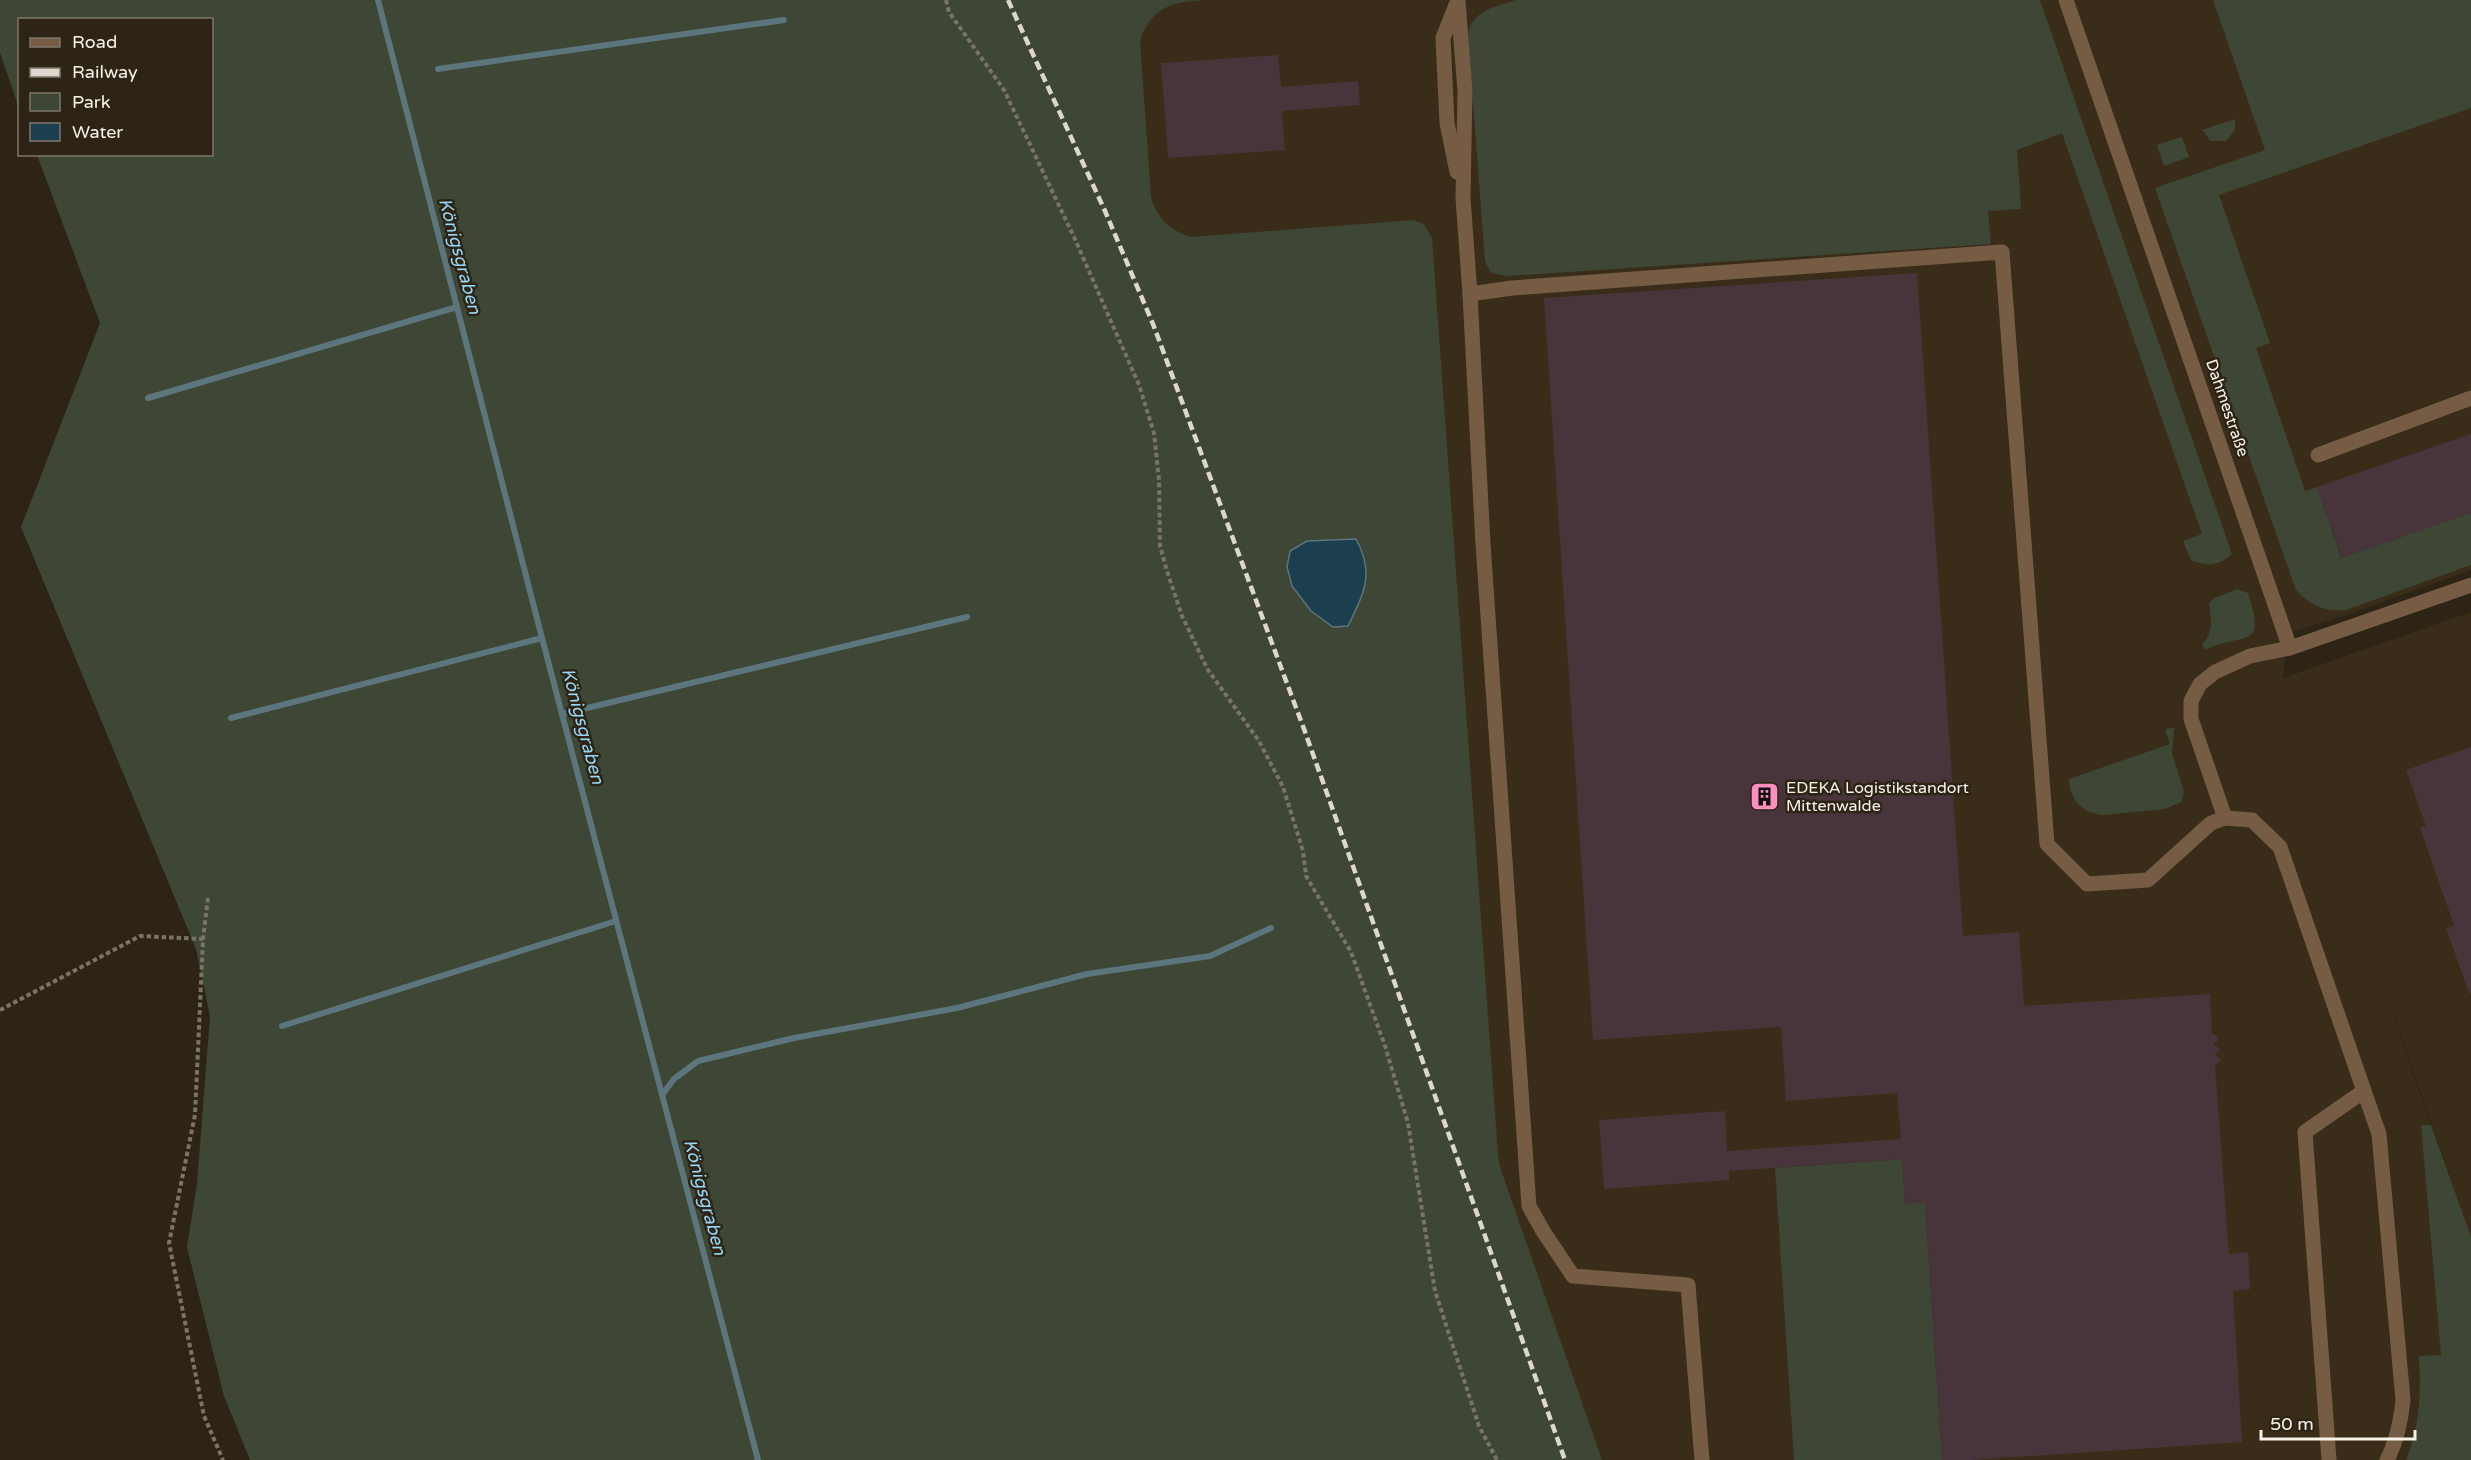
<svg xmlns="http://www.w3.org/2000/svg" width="2471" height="1460" font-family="'Varela Round',sans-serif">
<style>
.built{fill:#392d19;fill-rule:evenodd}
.green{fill:#3e4635}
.water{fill:#1b3f4f;stroke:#5d757d;stroke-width:1.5}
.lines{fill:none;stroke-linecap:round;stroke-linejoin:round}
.stream{stroke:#5d757d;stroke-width:6}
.building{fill:#47353b}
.path{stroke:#7b7367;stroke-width:4;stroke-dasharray:4.5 3;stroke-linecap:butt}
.minor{stroke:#765c44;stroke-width:15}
.rail{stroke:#ded7ce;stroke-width:4.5;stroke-dasharray:9 4.5;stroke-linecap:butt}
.labels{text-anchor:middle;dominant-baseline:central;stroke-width:5;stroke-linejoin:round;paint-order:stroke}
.street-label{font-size:16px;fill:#f8f2e9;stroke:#2d2416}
.poi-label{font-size:16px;fill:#f8f2e9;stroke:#2d2416;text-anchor:start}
.water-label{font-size:18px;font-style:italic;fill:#95d7f7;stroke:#2d2416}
</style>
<rect width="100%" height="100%" fill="#2d2416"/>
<path class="built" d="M1036,0h1435v570l-125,45 -58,18 -5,45 188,-66v754l-34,94h-853zM2360,920l100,285 -39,-108z"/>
<g class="green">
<path d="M0,0h1206c-34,2 -54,6 -66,41l11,156c6,21 20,35 41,40l221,-17 11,4 8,14 66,917 2,12 102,293h-1352l-26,-64 -37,-149 10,-63 13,-168 -14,-67 -175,-422 79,-204 -63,-168 175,-1v-134h-192l-1,88 -19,-55z"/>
<path d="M1516,0h524l192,554c-11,11 -26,13 -41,6l-8,-19 19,-7 -140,-401 -45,17 4,59 -33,2 3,33 -484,32 -16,-3 -6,-12 -17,-226c4,-25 27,-28 48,-35z"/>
<path d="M2213,0h258v108l-252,87 51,148 -14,5 49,143 12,-4 24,70 130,-44v52l-125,45c-22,2 -35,-4 -50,-20l-141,-402 110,-38z"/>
<polygon points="2235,119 2235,130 2226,141 2211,141 2202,130"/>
<polygon points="2182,137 2189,157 2164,166 2157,145"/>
<path d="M2237,589l11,4c19,59 -4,38 -43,57l-3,-5c11,-12 10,-25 7,-41l5,-6z"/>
<path d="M2174,728l-2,25 12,39 -3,10 -16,7 -61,6c-20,-1 -35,-15 -35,-36l101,-35 -5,-15z"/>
<path d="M2421,1125h10l40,112v223h-65c14,-34 15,-67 13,-104l22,-1z"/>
<polygon points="1902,1159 1905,1203 1925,1202 1942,1460 1794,1460 1775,1168"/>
</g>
<path class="water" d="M1356,539c19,35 8,54 -8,87l-15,1 -22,-16 -19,-25 -5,-19 3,-16 17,-10z"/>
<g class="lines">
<g class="stream">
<polyline points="378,0 542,638 758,1460"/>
<polyline points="438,69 784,20"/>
<polyline points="148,398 457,307"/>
<polyline points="562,714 967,617"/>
<polyline points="231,718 542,638"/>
<polyline points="282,1026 616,921"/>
<polyline points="662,1095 674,1079 698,1061 794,1038 957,1008 1087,974 1210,956 1271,928"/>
</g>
</g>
<g class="building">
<polygon points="1278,55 1281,87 1358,81 1360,105 1282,111 1285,150 1168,158 1161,63"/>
<polygon points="1917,273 1963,936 2019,932 2024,1006 2210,994 2212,1033 2219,1038 2214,1044 2220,1049 2215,1055 2221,1060 2215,1066 2229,1254 2248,1252 2250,1289 2233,1291 2242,1442 1972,1460 1942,1460 1925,1202 1905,1204 1902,1159 1729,1171 1729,1180 1604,1189 1599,1120 1725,1111 1727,1151 1901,1139 1897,1093 1786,1101 1781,1027 1593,1040 1544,298"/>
<polygon points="2471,434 2471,513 2342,558 2317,487"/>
<polygon points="2471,747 2471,993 2469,993 2446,928 2454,925 2420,828 2426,826 2406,770"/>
</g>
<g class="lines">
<g class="path">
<polyline points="946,0 949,12 1004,90 1074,237 1139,385 1154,433 1159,480 1160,546 1167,571 1182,616 1208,670 1259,741 1283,787 1303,851 1306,876 1351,952 1385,1046 1408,1123 1435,1291 1479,1426 1497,1460"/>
<polyline points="208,898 203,939 195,1115 169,1243 204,1416 223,1460"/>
<polyline points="0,1010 140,936 203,939"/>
</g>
<g class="minor">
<polyline points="2066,0 2290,648"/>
<polyline points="1458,1 1465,91 1463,198 1470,294"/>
<polyline points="1456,5 1443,38 1447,123 1457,172"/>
<polyline points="2318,455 2471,398"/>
<polyline points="2225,818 2252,820 2280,847 2364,1091 2305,1132 2329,1460"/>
<path d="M2364,1091l15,43 24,266c-2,20 -6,41 -16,60"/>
<polyline points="1702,1460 1688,1285 1573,1276 1543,1231 1529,1206 1483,544 1470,294 1512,288 2002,252 2047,844 2087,884 2148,880 2211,823 2225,818 2191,719 2191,701 2200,684 2215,672 2250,656 2290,648 2471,585"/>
</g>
<polyline class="rail" points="1008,0 1105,211 1153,324 1304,729 1565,1460"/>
</g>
<defs>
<symbol id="building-square" viewBox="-11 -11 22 22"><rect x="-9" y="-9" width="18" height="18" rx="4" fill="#fd8ebe" stroke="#2d2416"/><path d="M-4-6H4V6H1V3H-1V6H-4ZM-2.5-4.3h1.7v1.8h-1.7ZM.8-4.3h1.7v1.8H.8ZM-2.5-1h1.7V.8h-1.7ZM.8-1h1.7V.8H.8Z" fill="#111"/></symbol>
</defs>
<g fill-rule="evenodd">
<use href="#building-square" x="1748" y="780" width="33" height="33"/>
</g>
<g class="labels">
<g class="street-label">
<text transform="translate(2227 408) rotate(71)">Dahmestraße</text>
</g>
<g class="poi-label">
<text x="1786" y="788">EDEKA Logistikstandort<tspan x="1786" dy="18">Mittenwalde</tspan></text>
</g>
<g class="water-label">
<text transform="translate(460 256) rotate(75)">Königsgraben</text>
<text transform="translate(583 726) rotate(75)">Königsgraben</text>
<text transform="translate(705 1197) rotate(75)">Königsgraben</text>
</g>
</g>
<rect x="18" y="18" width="195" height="138" fill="#2d2416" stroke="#7e766a" stroke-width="1.5"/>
<rect x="30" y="38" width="30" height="9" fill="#765c44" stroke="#7e766a" stroke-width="1.5"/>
<text x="72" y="48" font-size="18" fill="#f8f2e9">Road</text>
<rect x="30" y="68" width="30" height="9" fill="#ded7ce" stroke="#7e766a" stroke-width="1.5"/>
<text x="72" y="78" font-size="18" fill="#f8f2e9">Railway</text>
<rect x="30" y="93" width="30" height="18" fill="#3e4635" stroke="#7e766a" stroke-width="1.5"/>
<text x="72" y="108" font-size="18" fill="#f8f2e9">Park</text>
<rect x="30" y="123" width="30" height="18" fill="#1b3f4f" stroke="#7e766a" stroke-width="1.5"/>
<text x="72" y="138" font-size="18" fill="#f8f2e9">Water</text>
<path d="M2261 1430v9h154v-9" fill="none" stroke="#f8f2e9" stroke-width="3"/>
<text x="2270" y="1430" font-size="18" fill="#f8f2e9" stroke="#2d2416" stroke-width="4.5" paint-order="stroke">50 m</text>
</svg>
